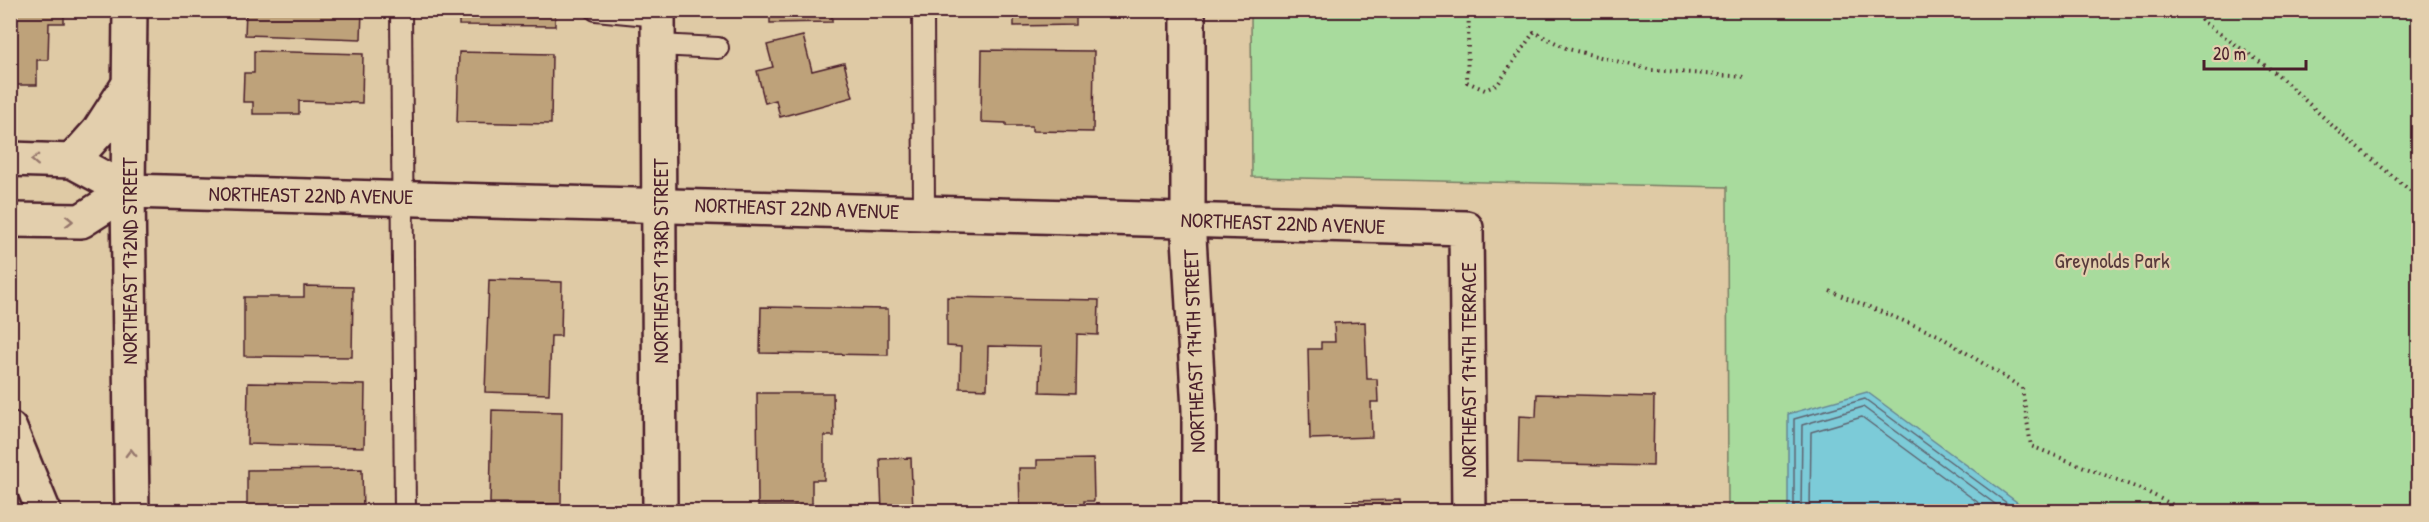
<svg xmlns="http://www.w3.org/2000/svg" width="2429" height="522" font-family="'Patrick Hand',sans-serif">
<style>
.green{fill:#a8db9d;stroke:#797d64;stroke-width:1.5}
.water{fill:#7ccbd8;stroke:#688693;stroke-width:1.5}
.lines{fill:none;stroke-linecap:round;stroke-linejoin:round}
.shore{stroke:#5e6470;stroke-width:1.5}
.building{fill:#bea27a;stroke:#4a1f2b;stroke-width:1.5}
.lane-casing{stroke:#4a1f2b;stroke-width:24}
.street-casing{stroke:#4a1f2b;stroke-width:38}
.secondary-casing{stroke:#4a1f2b;stroke-width:38}
.path{stroke:#4a1f2b;stroke-width:4;stroke-dasharray:1.5 4.5;stroke-linecap:butt}
.lane{stroke:#e3cfad;stroke-width:20}
.street{stroke:#e3cfad;stroke-width:33}
.secondary{stroke:#e3cfad;stroke-width:33}
.oneway{stroke:#96776c}
.labels{text-anchor:middle;dominant-baseline:central;stroke-width:4.5;stroke-linejoin:round;paint-order:stroke}
.street-label{font-size:21px;fill:#4a1f2b;stroke:#e3cfad}
.park-label{font-size:21px;fill:#583b3c;stroke:#e3cfad}
</style>
<rect width="100%" height="100%" fill="#dfcaa5"/>
<filter id="ink" filterUnits="userSpaceOnUse"><feTurbulence type="fractalNoise" baseFrequency=".0167" numOctaves="2"/><feDisplacementMap in="SourceGraphic" scale="12" xChannelSelector="R" yChannelSelector="G"/><feConvolveMatrix kernelMatrix="1 2 1 2 8 2 1 2 1" color-interpolation-filters="sRGB"/></filter>
<g filter="url(#ink)">
<polygon class="green" points="1251,11 2418,11 2418,511 1728,511 1727,187 1252,177"/>
<polygon class="water" points="1867,392 2029,511 1788,511 1788,414"/>
<g class="lines">
<g class="shore">
<polyline points="1794,512 1794,419 1865,399 2019,512"/>
<polyline points="1801,512 1802,425 1863,407 2006,512"/>
<polyline points="1810,512 1811,432 1862,417 1991,512"/>
</g>
</g>
<g class="building">
<polygon points="10,10 64,10 64,23 49,23 48,60 37,60 37,85 10,85"/>
<polygon points="246,10 362,10 361,39 245,35"/>
<polygon points="459,10 555,10 555,26 459,25"/>
<polygon points="770,10 832,10 832,22 770,23"/>
<polygon points="1014,10 1076,10 1076,25 1014,26"/>
<polygon points="803,36 812,71 844,63 853,97 780,117 776,100 765,103 757,71 773,67 767,45"/>
<polygon points="982,50 1094,51 1093,132 1032,131 1032,126 1006,126 1006,123 981,122"/>
<polygon points="254,51 363,54 362,103 299,101 299,114 253,114 253,102 243,102 244,73 254,73"/>
<polygon points="459,52 552,54 551,124 457,122"/>
<polygon points="489,280 562,282 561,336 551,336 549,394 485,392"/>
<polygon points="304,286 353,287 352,357 244,356 244,297 304,297"/>
<polygon points="947,297 1099,300 1098,335 1077,334 1076,393 1040,392 1041,347 988,346 987,389 960,388 961,347 947,346"/>
<polygon points="761,307 888,309 888,355 760,353"/>
<polygon points="1365,322 1367,379 1377,379 1378,402 1371,402 1372,437 1310,439 1308,349 1321,349 1321,342 1335,342 1334,323"/>
<polygon points="248,383 365,385 364,447 247,444"/>
<polygon points="757,393 833,393 834,436 824,436 824,480 812,480 812,506 758,506"/>
<polygon points="1537,394 1654,397 1653,466 1518,463 1519,416 1536,417"/>
<polygon points="492,410 562,412 561,504 490,503"/>
<polygon points="911,458 913,512 882,512 880,459"/>
<polygon points="1093,459 1094,501 1084,501 1084,512 1020,512 1019,468 1037,468 1037,460"/>
<polygon points="362,469 363,512 247,512 247,470"/>
<polygon points="1401,500 1402,512 1346,512 1346,501"/>
</g>
<g class="lines">
<defs>
<g id="lane">
<polyline points="401,10 405,512"/>
<polyline points="596,10 658,16"/>
<polyline points="923,10 924,212"/>
<polyline points="658,45 718,48"/>
</g>
<g id="street">
<polyline points="130,10 128,191 132,512"/>
<polyline points="658,10 660,512"/>
<polyline points="1188,10 1188,220 1199,410 1199,512"/>
<polyline points="128,191 1466,228 1469,512"/>
</g>
<g id="secondary">
<polyline points="10,159 72,161 128,191 81,221 10,220"/>
<polyline points="72,161 98,132 129,84"/>
<polyline points="10,429 44,512"/>
</g>
</defs>
<use href="#lane" class="lane-casing"/>
<use href="#street" class="street-casing"/>
<use href="#secondary" class="secondary-casing"/>
<g class="path">
<polyline points="1469,10 1467,82 1485,90 1498,84 1534,32 1568,49 1652,70 1745,77"/>
<polyline points="2193,10 2202,21 2277,74 2338,131 2418,197"/>
<polyline points="1830,291 1938,335 2022,388 2031,446 2145,491 2187,512"/>
</g>
<use href="#lane" class="lane"/>
<use href="#street" class="street"/>
<use href="#secondary" class="secondary"/>
</g>
<defs><path id="oneway-chevron" d="M-2-3.5L2.5 0L-2 3.5" fill="none" stroke-width="1.6" stroke-linecap="round" stroke-linejoin="round" transform="scale(1.5)"/></defs>
<g class="oneway">
<use href="#oneway-chevron" transform="translate(35 160) rotate(-178)"/>
<use href="#oneway-chevron" transform="translate(69 221) rotate(1)"/>
<use href="#oneway-chevron" transform="translate(131 453) rotate(-91)"/>
</g>
</g>
<g class="labels">
<g class="street-label">
<text transform="translate(311 195) rotate(1)">NORTHEAST 22ND AVENUE</text>
<text transform="translate(797 208) rotate(2)">NORTHEAST 22ND AVENUE</text>
<text transform="translate(1283 223) rotate(2)">NORTHEAST 22ND AVENUE</text>
<text transform="translate(129 261) rotate(-90)">NORTHEAST 172ND STREET</text>
<text transform="translate(660 261) rotate(-90)">NORTHEAST 173RD STREET</text>
<text transform="translate(1194 351) rotate(-92)">NORTHEAST 174TH STREET</text>
<text transform="translate(1468 370) rotate(-90)">NORTHEAST 174TH TERRACE</text>
</g>
<g class="park-label">
<text x="2112" y="260">Greynolds Park</text>
</g>
</g>
<rect width="2429" height="522" fill="none" stroke="#e3cfad" stroke-width="36"/>
<rect x="18" y="18" width="2393" height="486" fill="none" stroke="#4a1f2b" stroke-width="2" filter="url(#ink)"/>
<path d="M2204 60v9h102v-9" fill="none" stroke="#4a1f2b" stroke-width="3"/>
<text x="2213" y="60" font-size="18" fill="#4a1f2b" stroke="#e3cfad" stroke-width="4.5" paint-order="stroke">20 m</text>
</svg>
